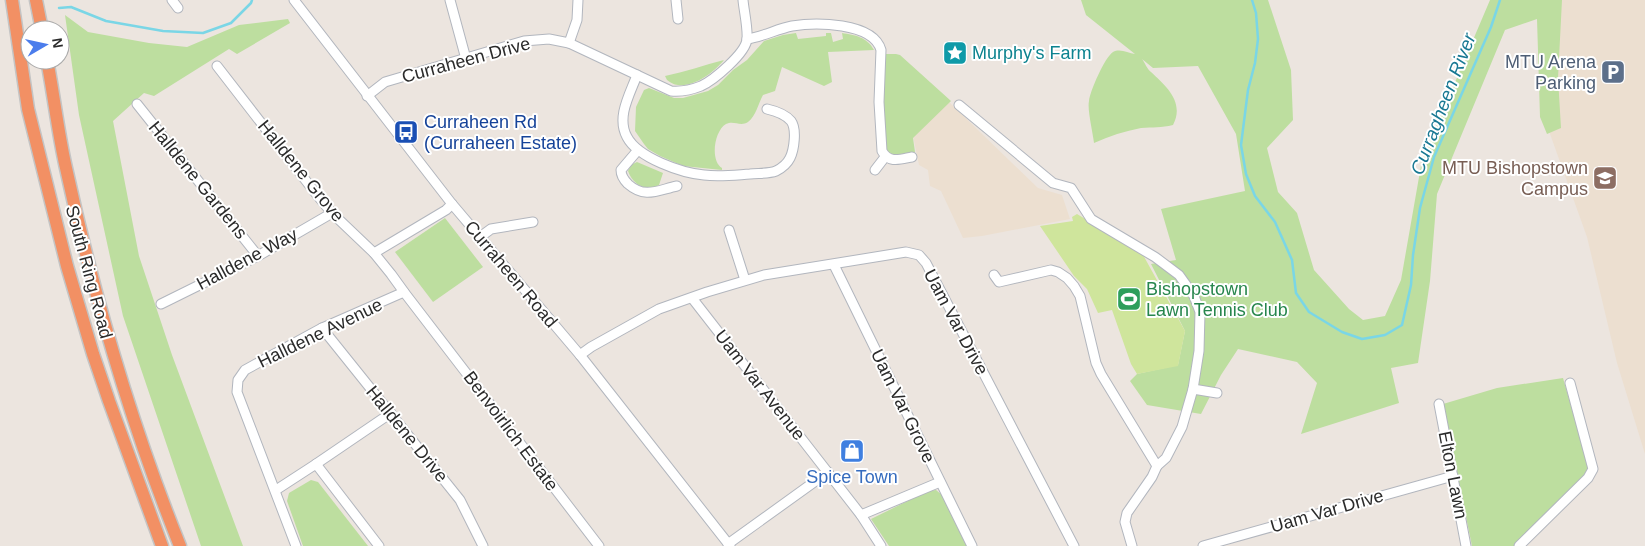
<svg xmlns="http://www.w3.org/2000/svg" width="1645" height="546" font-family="Helvetica,sans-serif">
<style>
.education{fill:#ecdfd0}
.green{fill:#bdde9f}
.pitch{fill:#cfe59c}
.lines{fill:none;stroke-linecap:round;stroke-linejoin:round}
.stream{stroke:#7ad6e6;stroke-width:2.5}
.minor-casing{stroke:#b2b6be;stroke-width:11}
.highway-casing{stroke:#c4c4c4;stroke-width:15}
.minor{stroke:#fff;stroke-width:9}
.highway{stroke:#f29064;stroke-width:12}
.labels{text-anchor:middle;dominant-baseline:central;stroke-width:4;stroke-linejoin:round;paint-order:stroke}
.culture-label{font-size:18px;fill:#0d838f;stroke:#fff;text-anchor:start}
.street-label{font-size:18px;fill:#2b2b2b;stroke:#fff}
.service-label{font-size:18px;fill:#4e5e75;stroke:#fff;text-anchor:end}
.transit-label{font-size:18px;fill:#164399;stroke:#fff;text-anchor:start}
.education-label{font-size:18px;fill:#785e54;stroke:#fff;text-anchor:end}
.leisure-label{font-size:18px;fill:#27864d;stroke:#fff;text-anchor:start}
.shop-label{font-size:18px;fill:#366cbe;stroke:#fff}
.water-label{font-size:19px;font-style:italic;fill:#187893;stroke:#fff}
</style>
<rect width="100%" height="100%" fill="#ece5df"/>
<g class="education">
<polygon points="1544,0 1645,0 1645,454 1617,363 1587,237 1545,120"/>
<polygon points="949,102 1038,188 1062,195 1070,219 982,236 963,238 941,191 930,186 928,170 919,165 913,136"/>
</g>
<g class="green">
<path d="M1081,0h187l23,70 2,50 -26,28 11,44 19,21 17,57 35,39 14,11 22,-4 16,-36 21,-120 68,-160h72l-4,78 3,50 -14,6 -7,-17 -3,-98 -32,11 -68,164 -7,87 -12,82 -27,5 8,35 -98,31 16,-51 -20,-21 -59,-13 -17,26 -20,39 -54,-9 -17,-24 7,-7 41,-9 7,-34 -34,-67 25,-4 -15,-51 84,-18 -9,-57 -38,-68 -45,2 -11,-9c3,4 5,10 9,13 15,14 34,30 22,53 -12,3 -20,2 -32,3 -16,3 -32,8 -47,15 -1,-10 -7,-34 -5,-42 1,-10 16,-44 24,-49 7,-4 15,1 22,2l-49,-39z"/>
<polygon points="65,15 88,32 149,43 187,47 239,25 288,19 290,23 237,54 229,49 154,96 144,93 113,121 139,256 172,355 243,546 201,546 123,316 79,115"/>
<path d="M796,33l2,6 28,-3v-3h5l2,9 10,-3 -1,-6c13,2 25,4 32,17l-46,2 4,30 -8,4 -42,-19 -7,24 -12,4c-5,9 -7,21 -15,27 -8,5 -14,-2 -22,2 -12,7 -16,37 -4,44v2l-39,-4 -23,-10 -12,-7 -4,-5 -9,-13 1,-24 8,-17 5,-2 25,10h9l25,-7 10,-6 15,-15 14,-10 17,-19 19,-6z"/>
<polygon points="885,54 896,54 900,55 951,101 913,138 915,152 892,157 886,150 883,110"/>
<path d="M724,60c-10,12 -29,27 -46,25 -4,0 -8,-3 -11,-5l-2,-4c20,-4 39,-11 59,-16z"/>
<path d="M637,162l26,11 -4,12c-13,7 -26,0 -31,-14l3,-6z"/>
<polygon points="445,218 483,267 433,302 395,252"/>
<polygon points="1563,378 1587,462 1587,471 1582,479 1515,546 1472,546 1443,404 1497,388"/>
<polygon points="311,480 318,482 368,546 303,546 287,501 289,493"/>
<polygon points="936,490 942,495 968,546 889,546 871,519 928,491"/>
</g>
<polygon class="pitch" points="1077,214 1142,253 1185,331 1178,366 1137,374 1131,364 1112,310 1098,313 1087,289 1074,276 1040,226 1073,221 1072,217"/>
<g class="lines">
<g class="stream">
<polyline points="1252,0 1256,13 1258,39 1255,63 1248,90 1241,145 1246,174 1255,196 1275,222 1292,260 1296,293 1309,312 1342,332 1362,339 1385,335 1402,325 1411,285 1413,255 1420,208 1434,157 1491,27 1500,0"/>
<polyline points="59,8 71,7 106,21 163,31 203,33 231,23 251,3 252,0"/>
</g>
<defs>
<g id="minor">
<polyline points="172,0 178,8"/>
<polyline points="294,0 452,204 580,355 730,546"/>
<polyline points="450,0 466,59"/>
<polyline points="676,0 678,19"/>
<path d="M747,39c15,-2 30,-10 45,-13 23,-4 81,-4 89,24l-2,52 3,49c7,13 19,8 30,6"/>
<polyline points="569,43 577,20 578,0"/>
<polyline points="217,66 317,195 332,213 374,253 391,274 404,292 599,546"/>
<path d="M637,75c-7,19 -21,42 -10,62 11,21 55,36 77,38 15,2 31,0 46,-1 8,-1 18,0 26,-3 6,-3 11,-7 14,-13 4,-8 7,-29 1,-37 -6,-7 -15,-10 -24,-12"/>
<path d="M367,96l18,-14 139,-41 25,-2 20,4 102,48c11,1 20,-1 30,-5 13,-6 45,-33 46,-47 1,-11 -3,-28 -4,-39"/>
<polyline points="137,104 258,256"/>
<polyline points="959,105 1053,183 1071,188 1091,219 1155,257 1179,275 1194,296 1200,312 1199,351 1193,389 1182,427 1166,458 1157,466"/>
<path d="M638,150l-17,20c0,6 3,10 7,14 17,15 30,6 49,2"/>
<polyline points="875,170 885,157"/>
<polyline points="729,230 745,280"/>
<polyline points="480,237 491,229 533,222"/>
<polyline points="374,253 446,210 452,204"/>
<polyline points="834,265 972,546"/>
<polyline points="994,275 999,282 1051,270 1058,272 1067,278 1074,286 1080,296 1096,363 1101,374 1157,466 1152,477 1127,513 1125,522 1132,546"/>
<polyline points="692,298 861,515 881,546"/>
<polyline points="161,304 258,256 332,213"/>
<polyline points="322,328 460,500 483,546"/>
<polyline points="580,355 591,347 659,309 707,292 764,275 906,252 919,255 926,263 1074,546"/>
<polyline points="1193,389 1217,393"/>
<polyline points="1439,404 1466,546"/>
<polyline points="316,464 391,413"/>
<polyline points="276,490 316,464 379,546"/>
<polyline points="861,515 940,482"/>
<polyline points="728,544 828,472"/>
<polyline points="296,546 237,392 238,380 245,370 322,328 404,292"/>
<polyline points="1203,546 1453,476"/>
<polyline points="1519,546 1588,478 1593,469 1570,383"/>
</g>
<g id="highway">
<polyline points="12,0 28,109 67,266 93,354 109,401 162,546"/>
<polyline points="36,0 42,30"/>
<path d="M47,60c7,36 11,73 19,108 28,129 65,256 114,378"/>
</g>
</defs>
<use href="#minor" class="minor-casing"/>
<use href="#highway" class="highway-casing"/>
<use href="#minor" class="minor"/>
<use href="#highway" class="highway"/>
</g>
<defs>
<symbol id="sight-square" viewBox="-11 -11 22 22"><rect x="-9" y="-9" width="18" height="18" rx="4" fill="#0f9aa8" stroke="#fff"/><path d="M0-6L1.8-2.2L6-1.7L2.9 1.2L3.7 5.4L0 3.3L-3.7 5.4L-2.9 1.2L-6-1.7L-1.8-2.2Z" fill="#fff"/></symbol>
<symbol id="parking-square" viewBox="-11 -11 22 22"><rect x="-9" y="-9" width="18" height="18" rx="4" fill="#5c6f8a" stroke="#fff"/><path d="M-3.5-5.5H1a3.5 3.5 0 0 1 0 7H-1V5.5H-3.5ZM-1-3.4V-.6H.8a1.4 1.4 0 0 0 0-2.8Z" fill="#fff"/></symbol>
<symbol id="bus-square" viewBox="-11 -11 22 22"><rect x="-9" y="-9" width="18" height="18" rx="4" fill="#1a4fb4" stroke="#fff"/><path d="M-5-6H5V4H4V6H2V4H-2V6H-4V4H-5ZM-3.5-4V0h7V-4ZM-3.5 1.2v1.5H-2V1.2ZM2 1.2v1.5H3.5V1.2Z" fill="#fff"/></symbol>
<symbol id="university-square" viewBox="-11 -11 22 22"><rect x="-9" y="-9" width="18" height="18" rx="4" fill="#8d6e63" stroke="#fff"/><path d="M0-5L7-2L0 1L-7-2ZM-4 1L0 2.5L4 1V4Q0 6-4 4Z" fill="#fff"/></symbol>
<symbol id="stadium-square" viewBox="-11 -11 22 22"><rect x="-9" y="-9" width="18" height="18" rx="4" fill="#2e9e5b" stroke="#fff"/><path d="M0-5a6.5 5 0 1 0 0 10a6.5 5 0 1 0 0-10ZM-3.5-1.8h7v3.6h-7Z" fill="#fff"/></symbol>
<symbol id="shop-square" viewBox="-11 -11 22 22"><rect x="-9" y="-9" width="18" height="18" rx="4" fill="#3f7fe0" stroke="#fff"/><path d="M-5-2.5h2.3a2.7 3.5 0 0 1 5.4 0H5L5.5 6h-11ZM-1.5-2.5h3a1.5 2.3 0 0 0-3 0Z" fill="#fff"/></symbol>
</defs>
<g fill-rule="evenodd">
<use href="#sight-square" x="941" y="39" width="28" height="28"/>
<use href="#parking-square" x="1599" y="58" width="28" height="28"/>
<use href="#bus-square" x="392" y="118" width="28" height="28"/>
<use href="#university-square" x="1591" y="164" width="28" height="28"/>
<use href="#stadium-square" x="1115" y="285" width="28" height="28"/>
<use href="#shop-square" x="838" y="437" width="28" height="28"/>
</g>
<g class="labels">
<g class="culture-label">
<text x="972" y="53">Murphy's Farm</text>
</g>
<g class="street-label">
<text transform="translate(466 60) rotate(-15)">Curraheen Drive</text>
<text transform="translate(301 171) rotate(51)">Halldene Grove</text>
<text transform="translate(198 180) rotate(51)">Halldene Gardens</text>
<text transform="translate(247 259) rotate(-28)">Halldene Way</text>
<text transform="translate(89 272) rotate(75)">South Ring Road</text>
<text transform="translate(511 274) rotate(50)">Curraheen Road</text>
<text transform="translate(956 322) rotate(62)">Uam Var Drive</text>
<text transform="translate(320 333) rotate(-26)">Halldene Avenue</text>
<text transform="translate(760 385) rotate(52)">Uam Var Avenue</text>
<text transform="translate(903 406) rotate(64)">Uam Var Grove</text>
<text transform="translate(511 431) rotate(53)">Benvoirlich Estate</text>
<text transform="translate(407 434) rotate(51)">Halldene Drive</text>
<text transform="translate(1453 475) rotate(79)">Elton Lawn</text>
<text transform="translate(1327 511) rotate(-16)">Uam Var Drive</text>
</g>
<g class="service-label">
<text x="1596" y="62">MTU Arena<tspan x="1596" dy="21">Parking</tspan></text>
</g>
<g class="transit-label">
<text x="424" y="122">Curraheen Rd<tspan x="424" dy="21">(Curraheen Estate)</tspan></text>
</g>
<g class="education-label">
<text x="1588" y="168">MTU Bishopstown<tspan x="1588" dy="21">Campus</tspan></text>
</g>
<g class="leisure-label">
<text x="1146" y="289">Bishopstown<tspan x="1146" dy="21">Lawn Tennis Club</tspan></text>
</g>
<g class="shop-label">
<text x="852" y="477">Spice Town</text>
</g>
<g class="water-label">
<text transform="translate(1443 104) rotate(-69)">Curragheen River</text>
</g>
</g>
<g transform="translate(45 45) rotate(81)"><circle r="24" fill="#ffffff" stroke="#aaaaaa"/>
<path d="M0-4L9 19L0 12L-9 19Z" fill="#4b7dec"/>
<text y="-8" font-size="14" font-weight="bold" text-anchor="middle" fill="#2b2b2b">N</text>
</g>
</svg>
